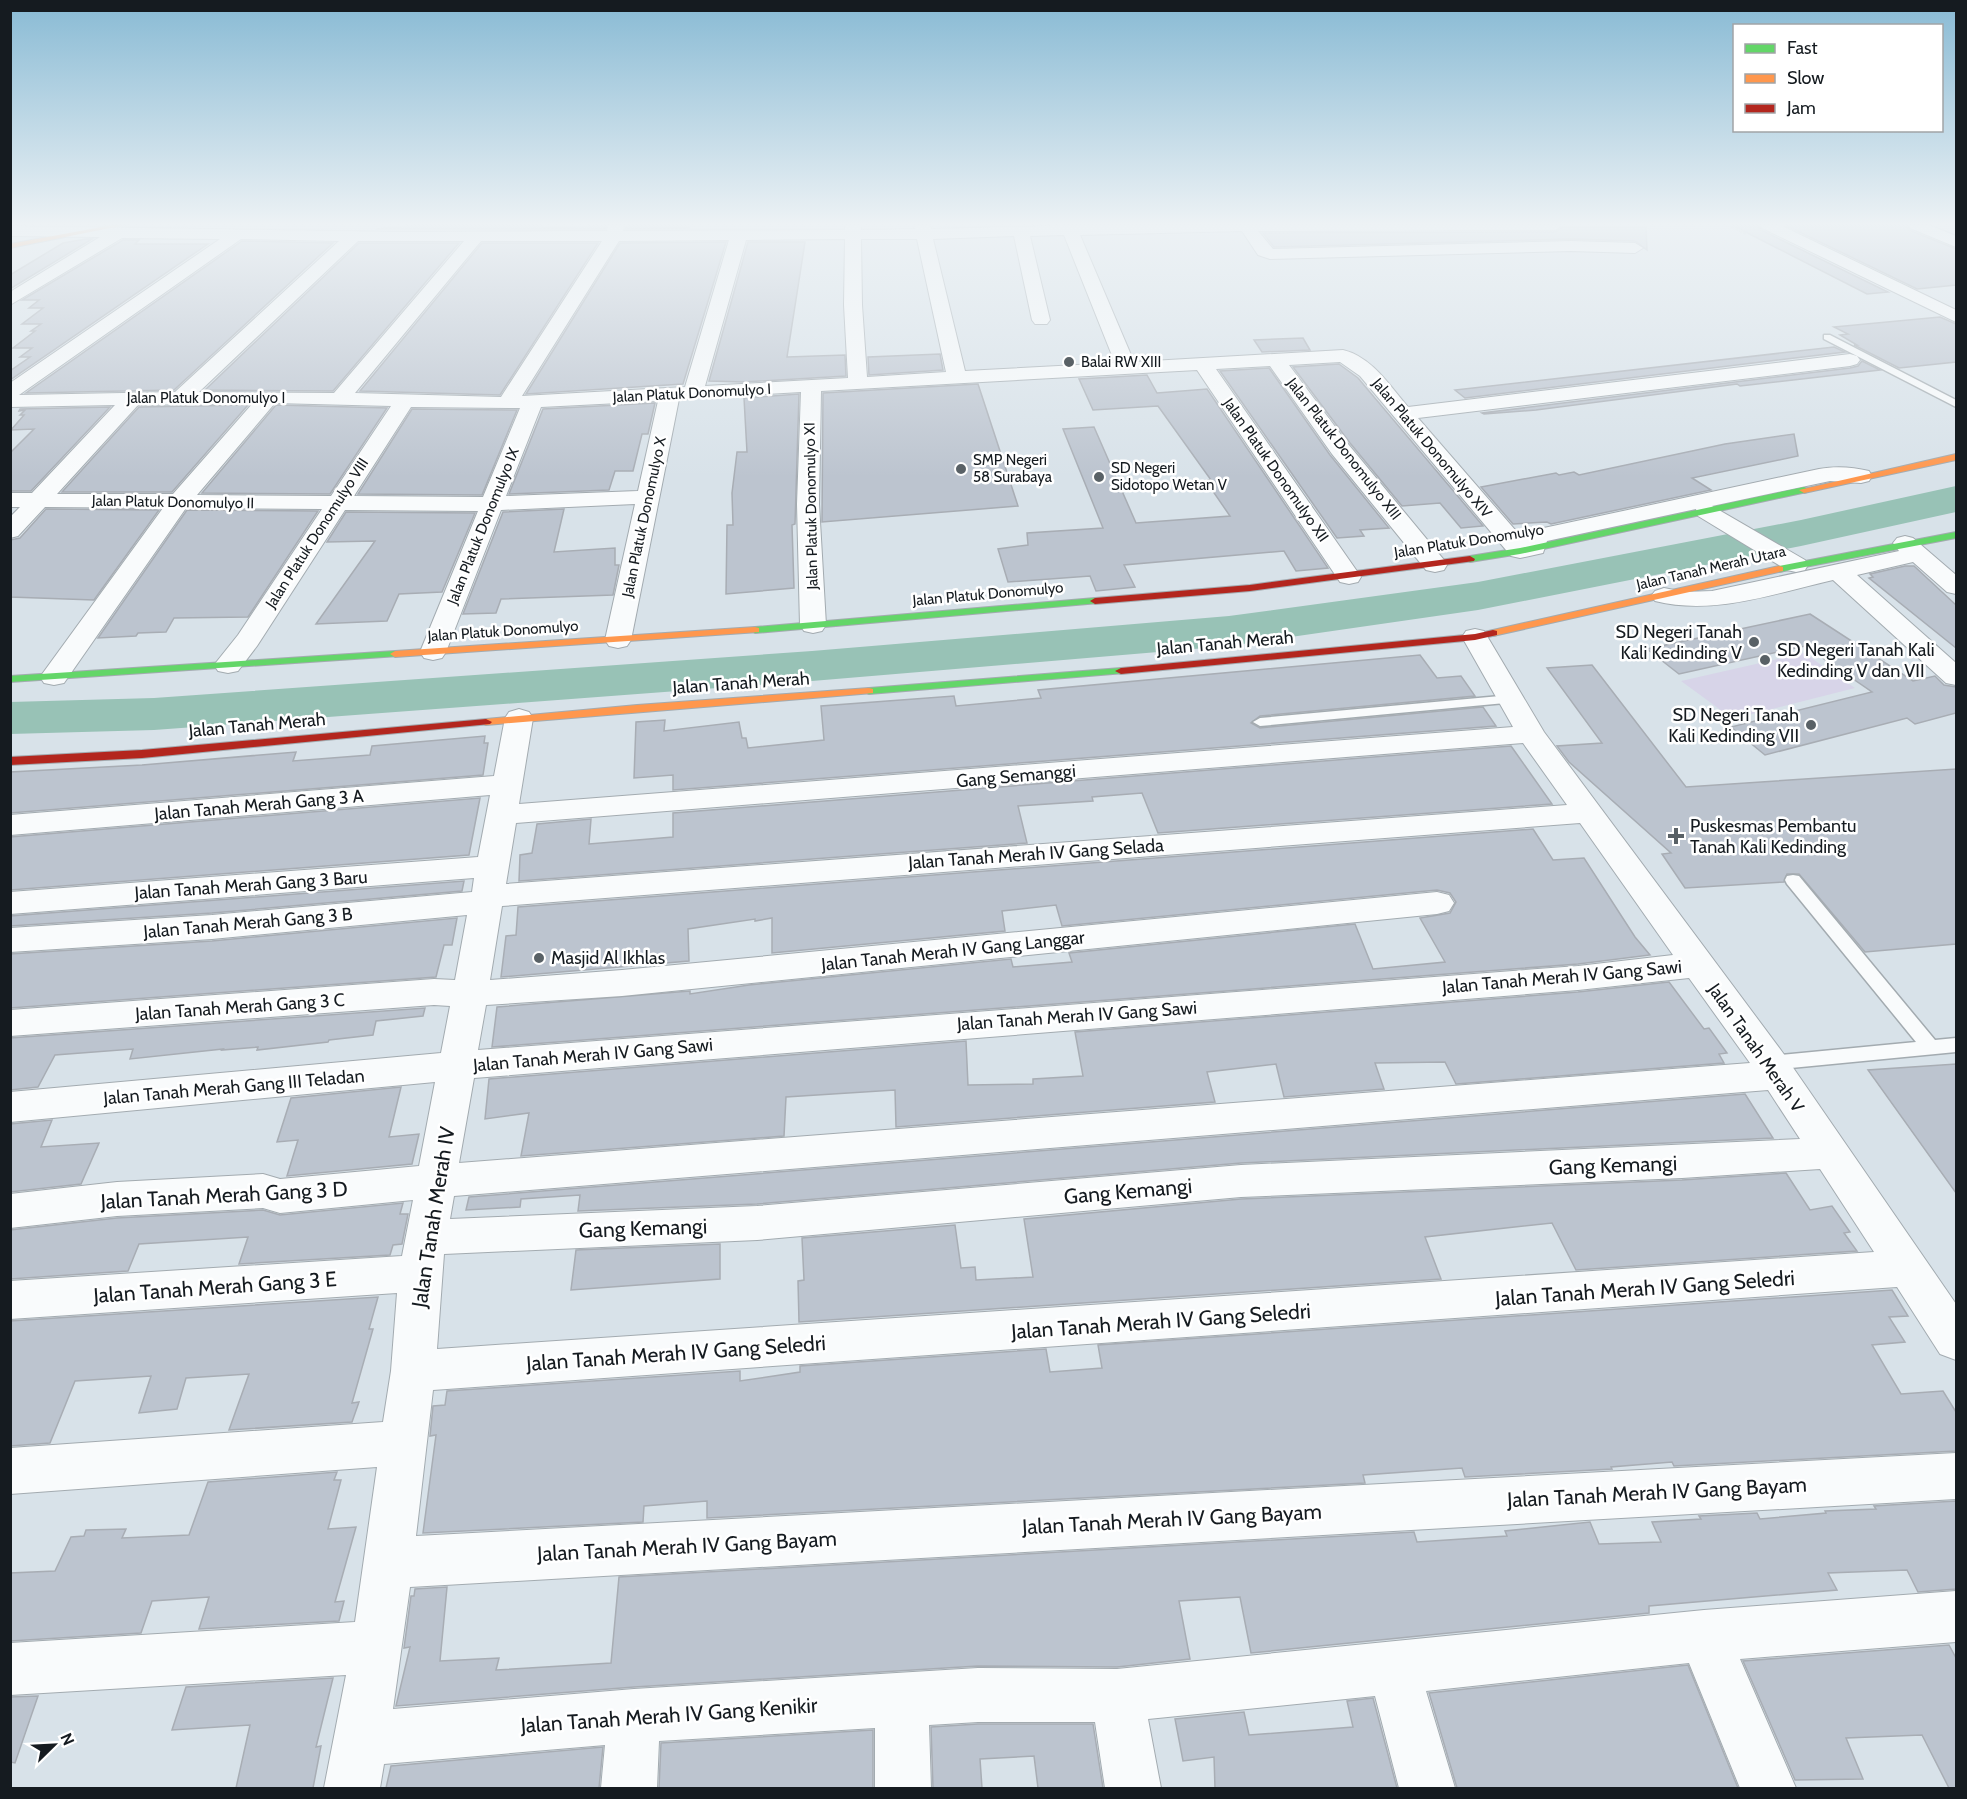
<svg xmlns="http://www.w3.org/2000/svg" width="1967" height="1799" font-family="Cabin,sans-serif">
<style>
.green{fill:#d7d4e8}
.lines{fill:none;stroke-linecap:round;stroke-linejoin:round}
.river{fill:#98c2b6;fill-rule:evenodd}
.building{fill:#bcc4cf;stroke:#a8adb4;stroke-width:1.5}
.lane-casing{stroke:#a3abb0;stroke-width:3}
.street-casing{stroke:#a3abb0;stroke-width:2}
.fast-casing{stroke:#a3abb0;stroke-width:2}
.slow-casing{stroke:#a3abb0;stroke-width:2}
.jam-casing{stroke:#a3abb0;stroke-width:2}
.path{stroke:#bdc1c3;stroke-width:2;stroke-dasharray:3 1.5;stroke-linecap:butt}
.lane{fill:#f9fbfc;fill-rule:evenodd}
.street{fill:#f9fbfc;fill-rule:evenodd}
.fast{fill:#63d668;fill-rule:evenodd}
.slow{fill:#ff974d;fill-rule:evenodd}
.jam{fill:#b3261e;fill-rule:evenodd}
.poi-dot{fill:#596166;stroke:#fff;stroke-width:2}
.labels{text-anchor:middle;dominant-baseline:central;stroke-width:5;stroke-linejoin:round;paint-order:stroke}
.far-poi-label{font-size:15px;fill:#151b20;stroke:#fff;text-anchor:start}
.far-street-label{font-size:15px;fill:#151b20;stroke:#fff}
.poi-label{font-size:18px;fill:#151b20;stroke:#fff;text-anchor:start}
.street-label{font-size:18px;fill:#151b20;stroke:#fff}
.near-street-label{font-size:21px;fill:#151b20;stroke:#fff}
</style>
<rect width="100%" height="100%" fill="#d8e2e9"/>
<polygon class="green" points="1804,653 1855,688 1733,719 1681,681"/>
<g class="lines">
<polygon class="river" points="1956,486 1956,512 1801,546 1478,610 1229,646 812,681 154,730 10,734 10,702 154,698 812,651 1229,616 1478,582 1801,520"/>
</g>
<g class="building">
<polygon points="415,225 543,225 542,228 606,225 605,229 376,229"/>
<polygon points="626,225 689,225 689,228 626,229"/>
<polygon points="1732,225 1758,225 1761,230 1888,292 1867,294"/>
<polygon points="1785,225 1906,225 1909,230 1956,249 1956,285 1917,289"/>
<polygon points="1564,227 1646,227 1647,250 1635,241 1571,239 1274,247 1263,233 1555,232"/>
<polygon points="86,239 92,239 10,289 10,275 63,243"/>
<polygon points="123,240 139,240 135,244 208,244 10,380 10,371 30,357 20,357 32,348 13,348 35,331 31,331 41,324 22,324 43,308 29,308 39,300 22,300"/>
<polygon points="242,241 333,243 174,390 26,393"/>
<polygon points="726,242 683,384 526,394 620,243"/>
<polygon points="748,242 805,242 787,357 845,355 846,376 743,382 709,381"/>
<polygon points="359,243 459,243 333,391 205,390"/>
<polygon points="482,243 598,243 500,395 360,391"/>
<polygon points="1940,317 1956,324 1956,362 1899,368 1854,345 1857,345 1840,335 1848,334 1834,327"/>
<polygon points="1303,338 1310,350 1262,352 1254,340"/>
<polygon points="1834,347 1845,352 1465,398 1455,390"/>
<polygon points="940,354 943,370 869,375 868,357"/>
<polygon points="1862,361 1880,370 1740,386 1737,384 1536,410 1484,414 1482,413 1850,368 1858,366"/>
<polygon points="1339,364 1358,378 1483,526 1461,528 1440,503 1402,506 1350,443 1293,367"/>
<polygon points="1269,368 1330,455 1389,528 1360,530 1364,536 1337,538 1220,371"/>
<polygon points="1147,375 1157,393 1207,389 1328,568 1296,571 1284,551 1124,565 1135,587 1096,591 1090,576 1008,582 998,549 1028,545 1027,533 1103,528 1063,429 1094,427 1136,523 1230,516 1212,490 1215,489 1208,480 1211,480 1158,406 1093,410 1079,379"/>
<polygon points="978,384 1018,506 822,522 823,393"/>
<polygon points="799,394 795,524 792,525 794,588 726,594 727,525 733,525 732,493 737,452 747,452 744,398"/>
<polygon points="655,403 648,434 642,434 633,471 615,471 609,490 509,494 543,409"/>
<polygon points="248,405 172,492 62,492 139,407"/>
<polygon points="276,405 387,408 330,494 202,493"/>
<polygon points="110,407 31,491 10,491 10,453 34,429 11,430 24,415 20,415 25,410 19,411 20,409"/>
<polygon points="412,409 517,410 482,495 358,494"/>
<polygon points="1794,434 1798,456 1692,478 1711,490 1551,524 1547,522 1513,524 1481,487 1556,473 1559,475 1574,472 1579,475 1725,444"/>
<polygon points="46,509 159,510 94,600 10,597 10,540 20,538"/>
<polygon points="564,509 554,552 615,548 615,565 619,565 613,595 501,599 496,613 463,614 503,512"/>
<polygon points="187,510 318,511 248,617 174,618 166,632 138,633 136,636 98,638"/>
<polygon points="346,512 475,513 442,592 399,594 387,621 316,624 375,541 327,542"/>
<polygon points="1905,566 1914,566 1956,605 1956,648 1869,578 1873,577 1870,574"/>
<polygon points="1810,614 1913,681 1935,676 1944,685 1956,687 1956,713 1915,724 1907,718 1765,755 1731,727 1872,692 1805,646 1679,674 1647,649"/>
<polygon points="1420,655 1437,678 1461,676 1475,696 1260,716 1251,723 1260,728 1483,707 1496,726 673,790 673,775 634,778 636,722 665,720 664,731 739,722 742,738 746,738 748,748 824,740 821,706 954,696 956,706 1041,698 1038,690"/>
<polygon points="1592,665 1686,787 1956,769 1956,944 1865,952 1799,874 1787,874 1784,882 1685,888 1662,854 1671,853 1569,762 1557,746 1602,743 1547,668"/>
<polygon points="485,736 484,743 488,743 483,775 10,813 10,772 142,765 296,752 293,761 370,755 372,746"/>
<polygon points="1511,746 1552,804 1158,833 1142,793 1092,797 1093,801 1018,806 1027,843 519,881 520,855 532,853 537,824 591,819 589,844 673,837 673,813"/>
<polygon points="480,798 469,855 10,890 10,837"/>
<polygon points="1533,829 1553,860 1584,858 1635,937 1650,955 1578,964 492,1047 497,1007 690,991 690,994 749,985 1011,959 1013,967 1072,962 1069,953 1355,924 1373,969 1445,962 1420,918 1450,913 1456,902 1450,893 1437,890 1062,926 1056,905 1002,911 1005,931 772,953 772,918 755,921 755,919 688,929 689,961 501,977 506,936 516,935 518,907"/>
<polygon points="464,881 462,891 212,913 10,926 10,916"/>
<polygon points="457,918 452,945 444,945 436,977 10,1008 10,954 212,941"/>
<polygon points="1669,982 1704,1029 1709,1028 1727,1053 1719,1054 1724,1063 1456,1084 1445,1062 1375,1063 1384,1089 1284,1097 1276,1064 1207,1072 1215,1102 896,1127 895,1090 786,1097 784,1136 521,1156 529,1113 485,1119 489,1079 966,1041 968,1085 1033,1084 1033,1079 1083,1076 1075,1032 1578,992"/>
<polygon points="425,1008 423,1016 376,1021 373,1035 329,1040 328,1042 257,1050 258,1047 222,1050 223,1049 130,1059 133,1049 55,1055 38,1087 10,1090 10,1038"/>
<polygon points="1956,1064 1956,1193 1868,1070"/>
<polygon points="401,1087 389,1137 419,1134 412,1164 287,1176 298,1140 277,1142 291,1098"/>
<polygon points="1745,1094 1773,1138 1241,1163 757,1204 578,1211 580,1195 521,1199 520,1207 466,1210 469,1197"/>
<polygon points="52,1120 41,1147 99,1143 81,1184 10,1192 10,1124"/>
<polygon points="1786,1173 1810,1210 1832,1206 1850,1232 1844,1233 1857,1251 1576,1270 1552,1223 1425,1237 1441,1279 799,1322 798,1281 804,1280 802,1238 955,1225 961,1268 975,1267 976,1280 1033,1277 1024,1219 1241,1199 1682,1180"/>
<polygon points="403,1203 400,1214 408,1214 402,1244 393,1245 390,1255 239,1264 248,1237 139,1244 128,1271 10,1279 10,1230 117,1218 263,1210 280,1215"/>
<polygon points="720,1244 720,1279 571,1290 576,1250"/>
<polygon points="1892,1290 1908,1316 1889,1317 1905,1342 1872,1345 1901,1394 1943,1391 1956,1412 1956,1451 1674,1466 1672,1462 1611,1467 1612,1469 1465,1477 1462,1468 1363,1475 1365,1483 707,1518 707,1501 644,1506 643,1522 423,1533 436,1435 430,1436 433,1406 445,1405 447,1391 740,1371 740,1381 800,1372 800,1366 1046,1349 1050,1372 1102,1368 1098,1345"/>
<polygon points="378,1297 369,1329 373,1329 352,1403 359,1402 352,1422 229,1430 249,1374 186,1378 177,1409 139,1413 151,1376 75,1381 50,1443 10,1446 10,1321"/>
<polygon points="337,1472 334,1480 341,1480 328,1529 356,1527 335,1602 344,1601 339,1621 199,1629 209,1597 152,1601 141,1633 10,1641 10,1573 55,1571 71,1537 84,1536 86,1530 126,1529 122,1538 189,1535 208,1482"/>
<polygon points="1956,1501 1956,1589 1918,1592 1907,1570 1828,1573 1837,1590 1649,1606 1649,1613 1251,1653 1240,1597 1179,1601 1190,1659 1117,1667 978,1666 634,1687 396,1706 410,1647 404,1648 411,1596 414,1596 415,1589 447,1587 440,1661 499,1658 496,1670 611,1663 619,1577 1414,1532 1417,1542 1507,1536 1505,1531 1590,1522 1599,1544 1661,1542 1652,1522 1701,1519 1699,1516 1757,1513 1760,1519 1826,1513 1825,1511 1876,1509 1874,1506"/>
<polygon points="1949,1645 1956,1658 1956,1788 1949,1788 1922,1735 1846,1738 1863,1779 1795,1780 1743,1661"/>
<polygon points="1688,1665 1738,1788 1457,1788 1429,1693"/>
<polygon points="333,1678 316,1747 321,1746 313,1788 236,1788 250,1725 172,1730 186,1687"/>
<polygon points="38,1696 15,1763 10,1762 10,1697"/>
<polygon points="1373,1698 1397,1788 1215,1788 1214,1757 1183,1761 1175,1719 1244,1712 1249,1735 1353,1727 1347,1701"/>
<polygon points="978,1724 1093,1724 1103,1788 1038,1788 1034,1756 980,1759 982,1788 933,1788 931,1727"/>
<polygon points="873,1730 873,1788 659,1788 661,1743"/>
<polygon points="603,1747 599,1788 386,1788 391,1766"/>
</g>
<g class="lines">
<defs>
<g id="lane">
<polygon points="1824,335 1830,335 1956,400 1956,407 1824,339"/>
<polygon points="1511,695 1516,696 1518,699 1516,702 1260,726 1253,722 1260,718"/>
<polygon points="1793,875 1799,876 1935,1040 1956,1038 1956,1052 1770,1070 1763,1068 1761,1063 1763,1058 1770,1056 1916,1042 1787,884 1785,880 1787,876"/>
</g>
<g id="street">
<path d="M608,225h16l-1,6 222,-1v-5h16v5l54,-1 -1,-4h16l1,4 155,-4h477l-8,5 -297,1 15,18 298,-8 64,2 8,5 -8,5 -64,-2 -301,8 -12,-4 -16,-24 -162,4 54,127 209,-12c29,7 47,36 65,57l442,-53 7,2 3,4 -3,4 -7,2 -432,52 105,121 8,-8 8,-2 280,-60c16,-3 34,-2 50,2l3,5 -3,5 -8,2 -31,-2 -118,25 93,54 3,5 -3,5 -9,2 -9,-2 -89,-54 -2,-7 -149,32 -4,12 -23,5 -9,-2 -151,-180 -20,-14 -51,3 59,79 96,116 3,5 -3,5 -9,2 -9,-2 -94,-116 -62,-88 -54,3 145,208 -3,5 -9,2 -9,-2 -143,-212 -376,21 -2,113 7,121 -4,6 -9,2 -9,-2 -4,-6 -3,-121 4,-112 -122,7 -48,241 -4,6 -9,2 -9,-2 -4,-6 30,-136 -134,6 -55,142 -4,6 -9,2 -9,-2 -4,-6 58,-141 -133,-1 -88,136 -19,25 -10,2 -10,-2 -4,-6 24,-30 84,-126 -136,-1 -122,175 -10,2 -10,-2 -4,-6 123,-169 -118,-1 -27,29 -8,2v-21l10,-10h-10v-14h22l83,-88 -105,2v-24l210,-144 -98,-1 -112,67v-13l90,-55 -90,-1v-10l391,6 206,-1zM1064,235l51,128 -150,8 -32,-132 81,-3 18,84 3,4h12l3,-4 -20,-84zM241,239l98,2 -164,151 -156,3zM845,239l-1,66 4,73 -143,8 41,-146zM861,239h56l29,133 -79,5 -5,-72zM729,240l-44,147 -163,9 97,-155zM358,241h106l-130,152 -135,-1zM481,241h121l-101,156 -146,-4zM658,401l-20,90 -132,5 35,-89zM253,403l-80,91h-116l81,-89zM275,403l116,3 -60,90 -134,-1zM411,407l109,1 -37,89 -129,-1z"/>
<polygon points="1760,225 1780,225 1956,310 1956,322 1762,228"/>
<polygon points="1908,225 1929,225 1956,236 1956,247 1910,228"/>
<path d="M1905,536l8,2 43,37v19l-9,-2 -34,-30 -56,13 99,88v22l-10,-2 -113,-103c-58,13 -119,36 -178,21l-4,-5 4,-5 9,-3 20,4 28,-1 187,-40 -6,-8 4,-5z"/>
<path d="M1475,629l9,2 60,101 239,321 173,251v56l-16,-6 -43,-67 -1464,103 -17,146 1540,-83v46l-1546,88 -17,122 241,-20 344,-21 139,1 587,-59 252,-19v51l-216,17 56,129h-56l-51,-125 -263,28 29,97h-56l-24,-92 -227,23 13,69h-56l-10,-66h-117l-49,3 2,63h-56v-60l-216,13 -2,47h-56l4,-43 -221,19 -4,24h-56l22,-113 -336,20v-52l345,-21 22,-155 -367,27v-46l373,-26 8,-51 6,-78 -387,26v-38l392,-25 11,-56 -133,13 -17,-5 -146,8 -107,12v-34l107,-12 146,-8 17,5 139,-13 16,-84 -425,40v-30l431,-39 9,-47 -16,-1 -424,31v-26l424,-31 21,1 12,-65 -255,24 -202,13v-24l202,-13 260,-23 2,-14 -464,36v-22l468,-35 12,-62 -480,40v-20l484,-39 11,-58 4,-6 10,-3 10,3 4,6 -14,86 994,-77 -51,-90 4,-6zM1523,743l44,62 -1061,79 10,-61zM1580,823l93,132 -95,11 -1100,84 8,-45 136,-9 815,-82 12,-3 5,-8 -5,-8 -12,-3 -815,78 -132,10 12,-74zM1689,978l61,85 -1291,100 15,-85 1104,-88zM1768,1090l32,49 -559,26 -484,41 -307,13 4,-23zM1820,1169l54,83 -1437,97 7,-95 313,-14 484,-43 441,-19z"/>
</g>
<g id="fast">
<polygon points="1804,487 1809,490 1807,492 1520,554 1470,562 1465,559 1470,556 1520,548"/>
<polygon points="1956,532 1956,538 1779,572 1774,569 1779,566"/>
<polygon points="1095,598 1099,599 1099,603 755,633 750,630 755,627"/>
<polygon points="395,651 400,654 399,656 10,682 10,676"/>
<polygon points="1121,668 1127,671 1125,673 869,694 863,691 869,688"/>
</g>
<g id="slow">
<polygon points="112,225 125,225 10,248 10,244"/>
<polygon points="1956,454 1956,460 1804,493 1799,490"/>
<polygon points="1779,566 1783,567 1783,571 1493,636 1488,633 1493,630"/>
<polygon points="755,627 759,628 759,632 395,657 390,654 395,651"/>
<polygon points="869,688 873,689 873,693 486,725 480,722 486,719 637,705"/>
</g>
<g id="jam">
<polygon points="1470,556 1475,559 1474,561 1250,591 1095,604 1090,601 1095,598 1250,585"/>
<polygon points="1493,630 1497,631 1497,635 1475,640 1121,674 1115,671 1121,668 1475,634"/>
<polygon points="486,719 492,722 490,724 142,758 10,765 10,757 142,750"/>
</g>
</defs>
<use href="#lane" class="lane-casing"/>
<use href="#street" class="street-casing"/>
<use href="#fast" class="fast-casing"/>
<use href="#slow" class="slow-casing"/>
<use href="#jam" class="jam-casing"/>
<polyline class="path" points="1727,225 1746,234"/>
<use href="#lane" class="lane"/>
<use href="#street" class="street"/>
<use href="#fast" class="fast"/>
<use href="#slow" class="slow"/>
<use href="#jam" class="jam"/>
</g>
<linearGradient id="sky" x2="0" y2="1"><stop stop-color="#88bad4"/><stop offset="0.47" stop-color="#edf2f5"/><stop offset="1" stop-color="#edf2f5" stop-opacity="0"/></linearGradient>
<rect width="1967" height="477" fill="url(#sky)"/>
<g class="poi-dot">
<circle cx="1069" cy="362" r="6"/>
<circle cx="961" cy="469" r="6"/>
<circle cx="1099" cy="477" r="6"/>
<circle cx="1754" cy="642" r="6"/>
<circle cx="1765" cy="660" r="6"/>
<circle cx="1811" cy="725" r="6"/>
<path d="M1673 827h6v6h6v6h-6v6h-6v-6h-6v-6h6z"/>
<circle cx="539" cy="958" r="6"/>
</g>
<g class="labels">
<g class="far-poi-label">
<text x="1081" y="362">Balai RW XIII</text>
<text x="973" y="460">SMP Negeri<tspan x="973" dy="17">58 Surabaya</tspan></text>
<text x="1111" y="468">SD Negeri<tspan x="1111" dy="17">Sidotopo Wetan V</tspan></text>
</g>
<g class="far-street-label">
<text transform="translate(692 393) rotate(-3)">Jalan Platuk Donomulyo I</text>
<text x="206" y="398">Jalan Platuk Donomulyo I</text>
<text transform="translate(1432 448) rotate(50)">Jalan Platuk Donomulyo XIV</text>
<text transform="translate(1344 449) rotate(52)">Jalan Platuk Donomulyo XIII</text>
<text transform="translate(1276 470) rotate(55)">Jalan Platuk Donomulyo XII</text>
<text transform="translate(173 502) rotate(1)">Jalan Platuk Donomulyo II</text>
<text transform="translate(811 506) rotate(-91)">Jalan Platuk Donomulyo XI</text>
<text transform="translate(644 517) rotate(-78)">Jalan Platuk Donomulyo X</text>
<text transform="translate(483 526) rotate(-68)">Jalan Platuk Donomulyo IX</text>
<text transform="translate(317 533) rotate(-57)">Jalan Platuk Donomulyo VIII</text>
<text transform="translate(1469 541) rotate(-9)">Jalan Platuk Donomulyo</text>
<text transform="translate(1711 568) rotate(-13)">Jalan Tanah Merah Utara</text>
<text transform="translate(988 594) rotate(-5)">Jalan Platuk Donomulyo</text>
<text transform="translate(503 631) rotate(-4)">Jalan Platuk Donomulyo</text>
</g>
<g class="poi-label">
<text x="1742" y="632" text-anchor="end">SD Negeri Tanah<tspan x="1742" dy="21">Kali Kedinding V</tspan></text>
<text x="1777" y="650">SD Negeri Tanah Kali<tspan x="1777" dy="21">Kedinding V dan VII</tspan></text>
<text x="1799" y="715" text-anchor="end">SD Negeri Tanah<tspan x="1799" dy="21">Kali Kedinding VII</tspan></text>
<text x="1690" y="826">Puskesmas Pembantu<tspan x="1690" dy="21">Tanah Kali Kedinding</tspan></text>
<text x="551" y="958">Masjid Al Ikhlas</text>
</g>
<g class="street-label">
<text transform="translate(1225 643) rotate(-5)">Jalan Tanah Merah</text>
<text transform="translate(741 683) rotate(-4)">Jalan Tanah Merah</text>
<text transform="translate(257 725) rotate(-5)">Jalan Tanah Merah</text>
<text transform="translate(1016 776) rotate(-5)">Gang Semanggi</text>
<text transform="translate(259 805) rotate(-5)">Jalan Tanah Merah Gang 3 A</text>
<text transform="translate(1036 854) rotate(-4)">Jalan Tanah Merah IV Gang Selada</text>
<text transform="translate(251 885) rotate(-4)">Jalan Tanah Merah Gang 3 Baru</text>
<text transform="translate(248 923) rotate(-5)">Jalan Tanah Merah Gang 3 B</text>
<text transform="translate(953 951) rotate(-6)">Jalan Tanah Merah IV Gang Langgar</text>
<text transform="translate(1562 977) rotate(-5)">Jalan Tanah Merah IV Gang Sawi</text>
<text transform="translate(240 1007) rotate(-4)">Jalan Tanah Merah Gang 3 C</text>
<text transform="translate(1077 1016) rotate(-4)">Jalan Tanah Merah IV Gang Sawi</text>
<text transform="translate(1756 1048) rotate(55)">Jalan Tanah Merah V</text>
<text transform="translate(593 1055) rotate(-5)">Jalan Tanah Merah IV Gang Sawi</text>
<text transform="translate(234 1087) rotate(-5)">Jalan Tanah Merah Gang III Teladan</text>
</g>
<g class="near-street-label">
<text transform="translate(1613 1165) rotate(-2)">Gang Kemangi</text>
<text transform="translate(1128 1191) rotate(-5)">Gang Kemangi</text>
<text transform="translate(224 1195) rotate(-3)">Jalan Tanah Merah Gang 3 D</text>
<text transform="translate(433 1217) rotate(-81)">Jalan Tanah Merah IV</text>
<text transform="translate(643 1228) rotate(-2)">Gang Kemangi</text>
<text transform="translate(215 1287) rotate(-4)">Jalan Tanah Merah Gang 3 E</text>
<text transform="translate(1645 1288) rotate(-4)">Jalan Tanah Merah IV Gang Seledri</text>
<text transform="translate(1161 1321) rotate(-4)">Jalan Tanah Merah IV Gang Seledri</text>
<text transform="translate(676 1353) rotate(-4)">Jalan Tanah Merah IV Gang Seledri</text>
<text transform="translate(1657 1492) rotate(-3)">Jalan Tanah Merah IV Gang Bayam</text>
<text transform="translate(1172 1519) rotate(-3)">Jalan Tanah Merah IV Gang Bayam</text>
<text transform="translate(687 1546) rotate(-3)">Jalan Tanah Merah IV Gang Bayam</text>
<text transform="translate(669 1715) rotate(-4)">Jalan Tanah Merah IV Gang Kenikir</text>
</g>
</g>
<rect width="1967" height="1799" fill="none" stroke="#151b20" stroke-width="24"/>
<rect x="1733" y="24" width="210" height="108" fill="#ffffff" stroke="#a1a4a6" stroke-width="1.5"/>
<rect x="1745" y="44" width="30" height="9" fill="#63d668" stroke="#a1a4a6" stroke-width="1.5"/>
<text x="1787" y="54" font-size="18" fill="#151b20">Fast</text>
<rect x="1745" y="74" width="30" height="9" fill="#ff974d" stroke="#a1a4a6" stroke-width="1.5"/>
<text x="1787" y="84" font-size="18" fill="#151b20">Slow</text>
<rect x="1745" y="104" width="30" height="9" fill="#b3261e" stroke="#a1a4a6" stroke-width="1.5"/>
<text x="1787" y="114" font-size="18" fill="#151b20">Jam</text>
<g transform="translate(54 1745) rotate(66)" stroke="#ffffff" stroke-width="4.5" paint-order="stroke">
<path d="M0-4.5L10 22L0 15L-10 22Z" fill="#151b20"/>
<text y="-9" font-size="16" font-weight="bold" text-anchor="middle" fill="#151b20">N</text>
</g>
</svg>
